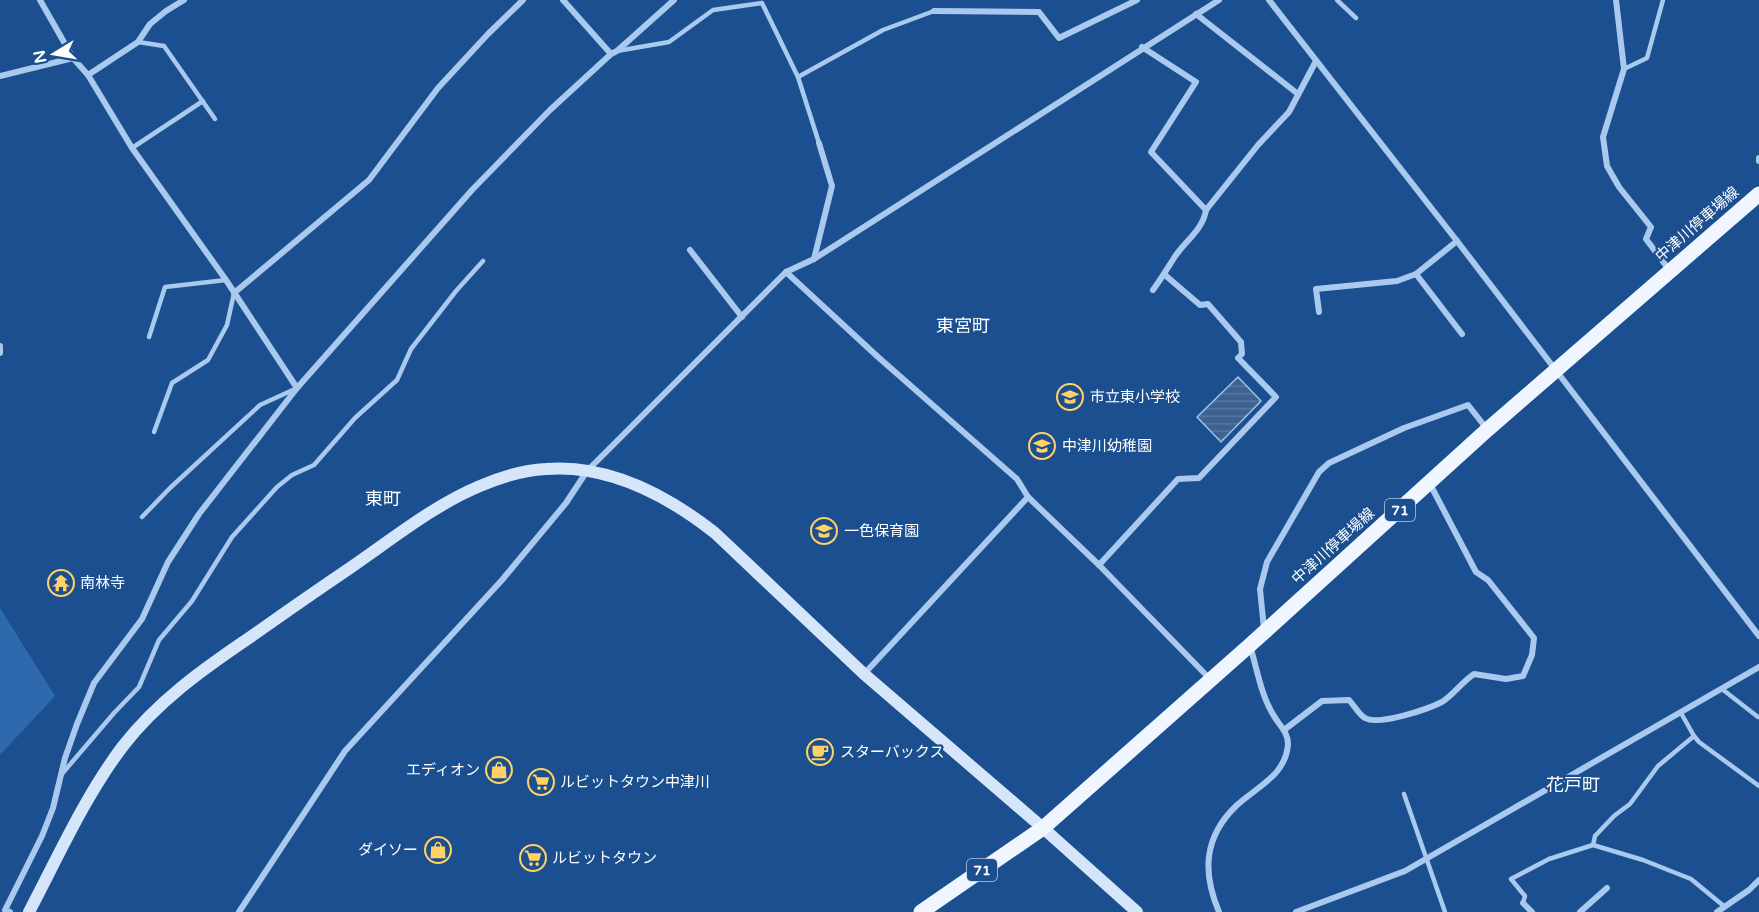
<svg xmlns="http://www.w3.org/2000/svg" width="1759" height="912" font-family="'Varela Round','Noto Sans JP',sans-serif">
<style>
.green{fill:#2e69ad}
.water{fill:url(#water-rules);stroke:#9cc4f0;stroke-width:1.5}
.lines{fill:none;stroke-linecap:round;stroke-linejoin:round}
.lane{stroke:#a9c9ee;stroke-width:4.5}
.street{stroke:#a9c9ee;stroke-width:6}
.secondary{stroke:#d6e6fa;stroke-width:12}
.primary{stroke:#f0f6ff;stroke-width:15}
.labels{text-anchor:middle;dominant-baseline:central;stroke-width:4.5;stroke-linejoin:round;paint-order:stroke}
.shield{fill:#1b4f8f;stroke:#bbcadd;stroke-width:1.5}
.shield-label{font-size:14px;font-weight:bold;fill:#fff}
.street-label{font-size:15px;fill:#fff;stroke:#1b4f8f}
.poi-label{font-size:15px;fill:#fff;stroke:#1b4f8f;text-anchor:start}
.quarter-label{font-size:18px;fill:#fff;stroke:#1b4f8f}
</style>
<defs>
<pattern id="water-rules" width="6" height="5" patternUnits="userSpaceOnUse" patternTransform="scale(1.5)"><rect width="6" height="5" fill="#3c6290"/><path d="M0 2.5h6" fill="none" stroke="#597aa1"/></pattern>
</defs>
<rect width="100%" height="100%" fill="#1b4f8f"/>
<polygon class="green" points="0,608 55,696 0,755"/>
<polygon class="water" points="1238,377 1261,401 1221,442 1197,417"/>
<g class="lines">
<g class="lane">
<polyline points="1337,0 1356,18"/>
<polyline points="138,42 164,46 215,119"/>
<polyline points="617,51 669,42 713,10 762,3 798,77 819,143"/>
<polyline points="1624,69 1647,58 1663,0"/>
<polyline points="798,77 883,30 934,11"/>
<polyline points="132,148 203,101"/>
<polyline points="149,337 165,287 226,280"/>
<polyline points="154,432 172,383 208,360 227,325 234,293"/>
<polyline points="142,517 170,488 260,405 295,389"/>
<polyline points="1722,689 1758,717"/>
<polyline points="1694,736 1699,742 1759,786"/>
<polyline points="61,775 114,713 139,687 159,640 192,601 232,537 277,487 292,475 314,465 355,418 397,380 411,349 456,291 483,261"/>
<polyline points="1404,794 1445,912"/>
<polyline points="1593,845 1595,836 1614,816 1630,804 1658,766 1694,736 1681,713"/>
<polyline points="1523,903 1525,896 1511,879 1549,859 1593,845 1643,860 1691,879 1725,907"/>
</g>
<g class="street">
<polyline points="40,0 73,58 88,75 132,148 226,280 297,388"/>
<polyline points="563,0 611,54"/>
<polyline points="1269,0 1457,241 1759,636"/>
<polyline points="1616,0 1624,69 1603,137 1607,166 1619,187 1651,227 1646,239 1670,271"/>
<polyline points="934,11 1039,12 1059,38 1137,0"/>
<polyline points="1196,14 1298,94"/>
<polyline points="1142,47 1196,82 1151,152 1206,210"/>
<polyline points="88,75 138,42 150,24 166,11 184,0"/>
<polyline points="0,76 73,58"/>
<polyline points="1759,158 1759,161"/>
<polyline points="690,250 742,317"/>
<polyline points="814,259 832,186 819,143"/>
<polyline points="786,272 878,357 1017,479 1028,497 1099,565 1210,679"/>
<polyline points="1416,274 1462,334"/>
<path d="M1153,290c8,-11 14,-21 21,-32 10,-16 29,-28 32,-48l52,-65 31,-33 27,-51"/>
<polyline points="234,293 369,180 438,88 488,34 523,0"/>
<polyline points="1319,312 1316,289 1397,281 1416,274 1457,241"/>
<polyline points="0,346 0,353"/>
<polyline points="1099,565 1178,479 1199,478 1276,397 1238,358 1242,354 1241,342 1208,304 1200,305 1165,275"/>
<polyline points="1264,629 1260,589 1267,562 1319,472 1329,463 1404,428 1468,405 1487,429"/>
<polyline points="864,674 1028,497"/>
<path d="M1284,730l38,-29 27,-1c5,5 10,15 16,18 14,8 63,-9 77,-16 11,-7 20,-20 32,-28l32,5 17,-3 9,-21 2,-17 -46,-58 -12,-8 -46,-88"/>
<polyline points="1523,903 1532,912"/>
<polyline points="10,912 5,910 42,836 53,808 65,758 77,724 94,683 142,619 168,562 199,514 297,388 472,190 550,110 611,54 617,51 674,0"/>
<polyline points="239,912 345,751 502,580 566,503 587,471 786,272 814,259 1219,0"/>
<path d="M1219,912c-17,-40 -15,-75 17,-106 20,-19 50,-30 52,-62 0,-12 -9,-19 -14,-28 -13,-20 -17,-48 -24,-70"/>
<polyline points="1296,912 1405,871 1759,667"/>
<polyline points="1580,912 1607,888"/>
<polyline points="1717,912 1749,890 1759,880"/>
</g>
<path class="secondary" d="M29,912c29,-55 56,-116 94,-166 34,-44 80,-77 126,-108 34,-24 67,-47 101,-70 41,-28 84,-63 130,-82 21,-9 43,-16 66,-17 62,-5 122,27 169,64l149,141 179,154 94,84"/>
<polyline class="primary" points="921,912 1043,828 1250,645 1487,430 1759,194"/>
</g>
<defs>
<symbol id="school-ring" viewBox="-11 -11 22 22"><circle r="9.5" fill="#1b4f8f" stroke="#ffd166" stroke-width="1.5"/><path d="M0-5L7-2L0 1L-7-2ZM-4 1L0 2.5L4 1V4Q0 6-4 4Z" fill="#ffd166"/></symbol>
<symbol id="temple-ring" viewBox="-11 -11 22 22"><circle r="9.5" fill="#1b4f8f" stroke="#ffd166" stroke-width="1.5"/><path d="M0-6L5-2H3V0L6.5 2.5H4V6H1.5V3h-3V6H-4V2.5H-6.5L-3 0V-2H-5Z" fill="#ffd166"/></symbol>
<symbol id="cafe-ring" viewBox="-11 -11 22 22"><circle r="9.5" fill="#1b4f8f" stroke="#ffd166" stroke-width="1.5"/><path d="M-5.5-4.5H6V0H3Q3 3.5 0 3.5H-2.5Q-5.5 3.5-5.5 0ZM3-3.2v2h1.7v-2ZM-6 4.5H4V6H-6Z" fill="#ffd166"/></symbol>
<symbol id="shop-ring" viewBox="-11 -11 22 22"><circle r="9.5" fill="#1b4f8f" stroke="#ffd166" stroke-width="1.5"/><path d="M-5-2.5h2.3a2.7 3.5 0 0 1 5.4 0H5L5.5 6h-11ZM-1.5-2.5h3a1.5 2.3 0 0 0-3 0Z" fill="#ffd166"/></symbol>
<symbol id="supermarket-ring" viewBox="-11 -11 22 22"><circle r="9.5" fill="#1b4f8f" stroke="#ffd166" stroke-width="1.5"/><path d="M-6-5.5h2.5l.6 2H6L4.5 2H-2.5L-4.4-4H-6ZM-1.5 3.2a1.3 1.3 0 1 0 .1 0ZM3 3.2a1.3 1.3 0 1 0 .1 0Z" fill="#ffd166"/></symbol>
</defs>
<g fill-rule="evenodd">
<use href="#school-ring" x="1055" y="382" width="30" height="30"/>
<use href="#school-ring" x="1027" y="431" width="30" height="30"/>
<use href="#school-ring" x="809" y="516" width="30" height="30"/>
<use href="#temple-ring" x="46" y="568" width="30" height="30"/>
<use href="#cafe-ring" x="805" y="737" width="30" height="30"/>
<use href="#shop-ring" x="484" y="755" width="30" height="30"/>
<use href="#supermarket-ring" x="526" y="767" width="30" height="30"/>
<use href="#shop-ring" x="423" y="835" width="30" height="30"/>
<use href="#supermarket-ring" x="518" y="843" width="30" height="30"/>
</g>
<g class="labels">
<g class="shield">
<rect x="1385" y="499" width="30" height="22" rx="4.5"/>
<rect x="967" y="859" width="30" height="22" rx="4.5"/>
</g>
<g class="shield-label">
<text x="1400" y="510">71</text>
<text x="982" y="870">71</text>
</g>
<g class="street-label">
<text transform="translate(1697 224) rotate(-41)">中津川停車場線</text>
<text transform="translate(1333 546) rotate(-42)">中津川停車場線</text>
</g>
<g class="poi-label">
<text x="1090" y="397">市立東小学校</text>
<text x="1062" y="446">中津川幼稚園</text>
<text x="844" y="531">一色保育園</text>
<text x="80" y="583">南林寺</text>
<text x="840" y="752">スターバックス</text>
<text x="480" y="770" text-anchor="end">エディオン</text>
<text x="560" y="782">ルビットタウン中津川</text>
<text x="418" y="850" text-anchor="end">ダイソー</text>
<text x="552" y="858">ルビットタウン</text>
</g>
<g class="quarter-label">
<text x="963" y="326">東宮町</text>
<text x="383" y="499">東町</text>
<text x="1573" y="785">花戸町</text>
</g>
</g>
<g transform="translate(54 54) rotate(259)" stroke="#1b4f8f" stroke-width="4.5" paint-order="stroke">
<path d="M0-4.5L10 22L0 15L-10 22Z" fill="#ffffff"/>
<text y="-9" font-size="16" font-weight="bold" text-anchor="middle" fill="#ffffff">N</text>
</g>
</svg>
